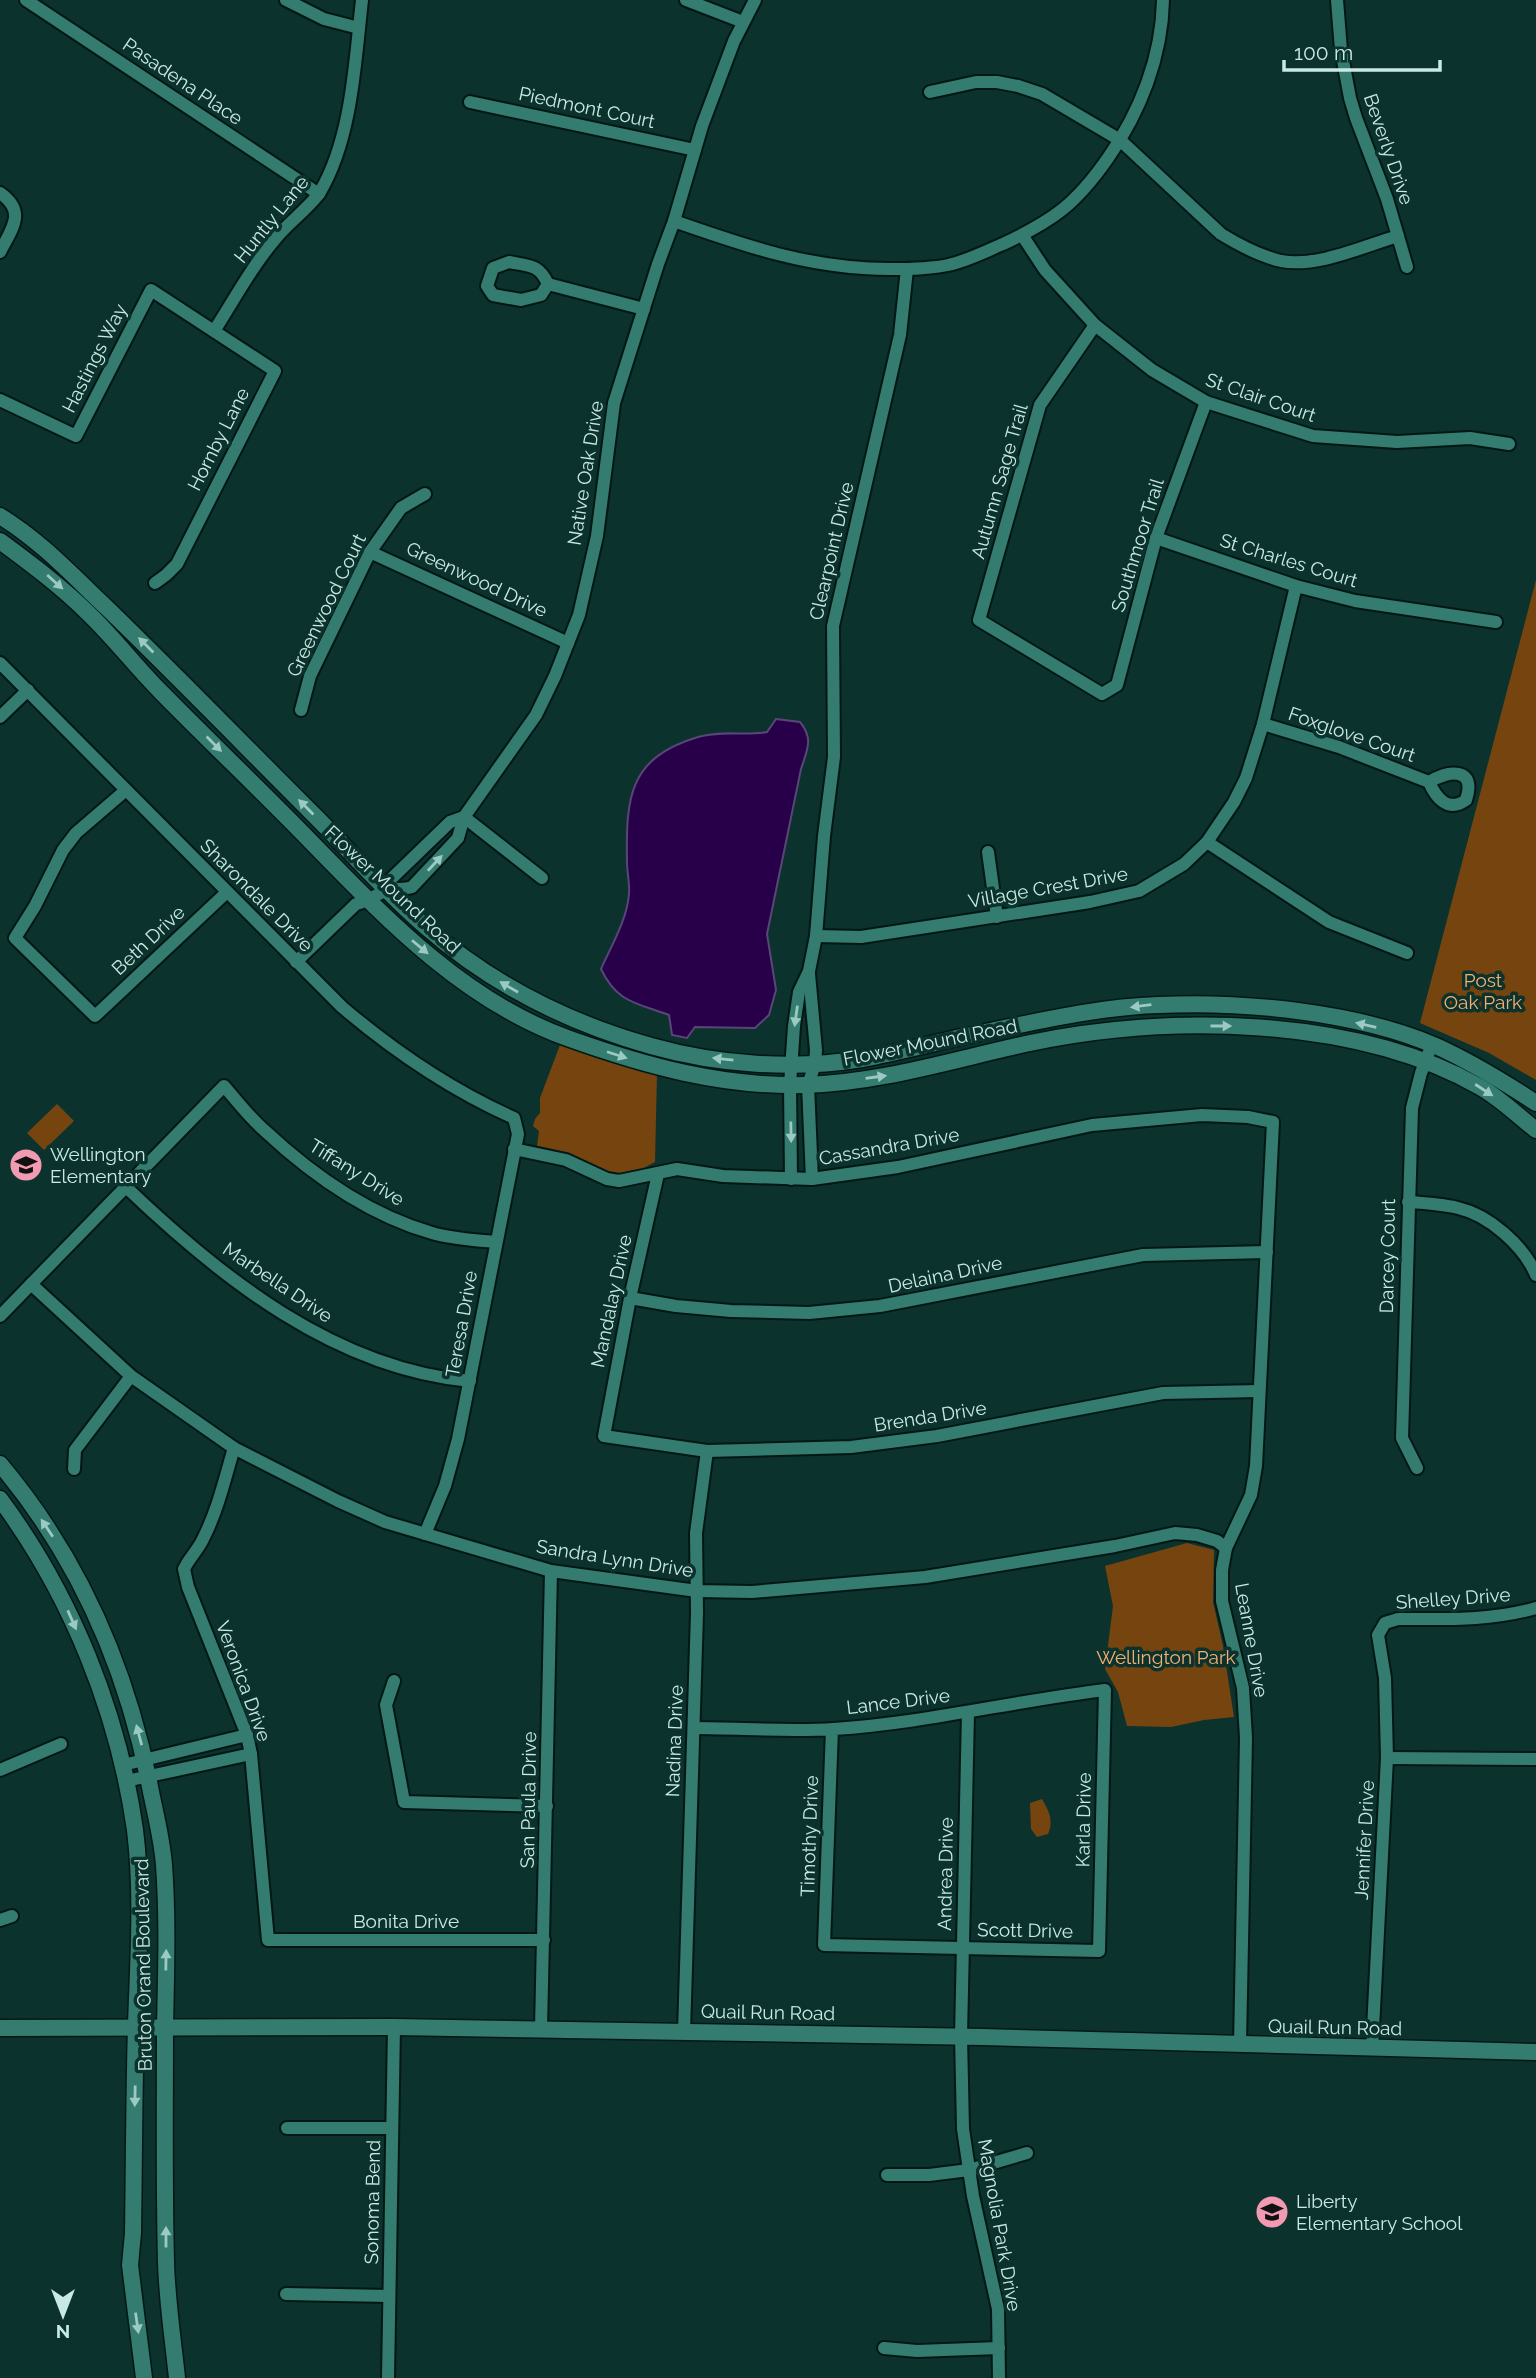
<svg xmlns="http://www.w3.org/2000/svg" width="1536" height="2378" font-family="Raleway,sans-serif">
<style>
.green{fill:#76450f}
.water{fill:#28004a;stroke:#584678;stroke-width:2}
.lines{fill:none;stroke-linecap:round;stroke-linejoin:round}
.street-casing{stroke:#031815;stroke-width:16}
.secondary-casing{stroke:#031815;stroke-width:19}
.street{stroke:#347b70;stroke-width:12}
.secondary{stroke:#347b70;stroke-width:16}
.oneway{fill:#9cc9c1}
.labels{text-anchor:middle;dominant-baseline:central;stroke-width:7;stroke-linejoin:round;paint-order:stroke}
.street-label{font-size:19px;fill:#c9eae4;stroke:#0c322d}
.park-label{font-size:19px;fill:#f4b073;stroke:#0c322d}
.poi-label{font-size:19px;fill:#c9eae4;stroke:#0c322d;text-anchor:start}
</style>
<rect width="100%" height="100%" fill="#0c322d"/>
<g class="green">
<polygon points="1536,580 1536,1080 1489,1053 1420,1023"/>
<polygon points="560,1045 657,1074 655,1162 627,1177 603,1170 571,1154 537,1146 539,1131 533,1126 535,1119 540,1113 540,1098"/>
<polygon points="57,1104 74,1121 44,1150 27,1133"/>
<polygon points="1187,1543 1214,1550 1213,1602 1223,1646 1234,1717 1204,1720 1171,1727 1127,1726 1118,1692 1105,1669 1113,1606 1105,1566"/>
<path d="M1042,1799c7,12 12,22 6,35l-11,3 -6,-8 -1,-26z"/>
</g>
<path class="water" d="M776,719l24,3c14,17 7,28 1,47l-34,165 9,56 -7,25 -14,13 -60,-1 -8,11 -15,-3 -3,-20c-32,-12 -52,-12 -68,-46 10,-23 26,-49 28,-75 1,-10 -2,-21 -2,-32 -1,-64 1,-104 71,-125 22,-7 47,-1 69,-5z"/>
<g class="lines">
<defs>
<g id="street">
<polyline points="26,0 319,194"/>
<polyline points="286,0 324,19 359,28"/>
<polyline points="686,0 743,22"/>
<polyline points="1337,0 1341,50 1350,98 1356,118 1387,199 1407,267"/>
<path d="M930,92l46,-10h21l21,4 24,8 78,46 101,94c18,11 39,22 60,27 36,7 83,-15 117,-25"/>
<polyline points="470,102 695,150"/>
<path d="M0,193c27,19 12,35 0,59"/>
<path d="M674,221c74,26 138,48 216,48 20,0 39,0 58,-4 19,-4 38,-14 55,-21 51,-24 73,-40 105,-86 32,-46 54,-101 55,-158"/>
<polyline points="1022,235 1045,270 1095,325 1152,370 1206,402 1313,436 1397,442 1470,438 1509,444"/>
<path d="M509,262c20,4 30,2 39,22l-7,11 -20,5 -28,-5 -6,-9 6,-18z"/>
<polyline points="548,284 644,309"/>
<polyline points="1095,325 1040,405 979,620 1102,694 1117,685 1156,538 1206,402"/>
<path d="M214,331c20,-31 38,-65 62,-93 11,-14 36,-33 44,-46 32,-54 35,-131 42,-192"/>
<polyline points="0,400 76,436 151,290 275,371 177,564 166,575 155,583"/>
<polyline points="1156,538 1296,586 1355,601 1496,622"/>
<polyline points="370,552 568,643"/>
<path d="M0,663l342,344c53,45 109,83 172,111l4,16 -60,305 -13,47 -20,48"/>
<polyline points="301,710 310,676 370,552 401,508 425,494"/>
<polyline points="0,717 28,690"/>
<path d="M1263,724l76,23 90,35c7,16 19,31 37,18 11,-33 -17,-30 -37,-18"/>
<polyline points="126,790 76,833 63,850 35,906 15,938 95,1016 227,892"/>
<polyline points="464,817 542,878"/>
<polyline points="1207,842 1329,922 1407,953"/>
<polyline points="988,852 997,917"/>
<polyline points="389,890 391,879 450,822 464,817"/>
<polyline points="816,936 861,937 1090,902 1139,891 1184,864 1207,842 1234,802 1246,778 1263,724 1296,586"/>
<path d="M296,962l60,-58c14,-3 21,-11 33,-14 7,-2 15,0 23,-3l46,-49 6,-21 72,-102 19,-39 24,-61 18,-79 17,-133 44,-139 16,-43 28,-95 32,-85 21,-41"/>
<polyline points="809,974 816,1050 815,1064 808,1085 812,1179"/>
<polyline points="514,1149 566,1160 607,1179 619,1181 677,1169 723,1176 812,1179 898,1167 1092,1125 1202,1115 1248,1117 1273,1122 1256,1466 1251,1495 1226,1548 1222,1570 1222,1601 1243,1688 1246,1738 1240,2045"/>
<polyline points="658,1174 630,1298 604,1436 707,1451 851,1447 937,1436 1163,1393 1259,1391"/>
<polyline points="791,1179 790,1085 794,1026 799,992 809,971 816,936 824,836 834,757 833,626 900,335 907,269"/>
<path d="M126,1187c94,90 209,182 344,194"/>
<path d="M1408,1202c16,1 33,2 50,6 31,7 66,38 78,67"/>
<polyline points="31,1284 131,1376 234,1448 338,1501 385,1522 551,1571 697,1591 752,1592 925,1577 1115,1546 1175,1533 1197,1535 1217,1541 1226,1548"/>
<polyline points="630,1298 676,1306 731,1311 809,1313 880,1306 1143,1255 1267,1252"/>
<path d="M0,1316l224,-230c13,15 25,31 40,44 47,44 105,85 168,103 20,6 42,7 63,9"/>
<path d="M234,1448c-9,30 -16,61 -30,89 -5,12 -15,21 -20,32l4,18 59,148 4,19 17,186h276"/>
<polyline points="1417,1468 1402,1438 1412,1108 1421,1073 1432,1044"/>
<polyline points="74,1469 75,1450 131,1376"/>
<polyline points="394,1681 386,1705 404,1802 547,1806"/>
<polyline points="968,1712 961,2036 963,2129 973,2196 998,2309 999,2378"/>
<path d="M694,1728c46,0 93,4 140,1 91,-6 180,-28 271,-39l-6,261 -275,-6 8,-216"/>
<polyline points="1387,1758 1536,1759"/>
<polyline points="123,1765 247,1735"/>
<polyline points="0,1770 61,1744"/>
<polyline points="126,1781 251,1754"/>
<polyline points="0,1920 12,1916"/>
<polyline points="541,2029 551,1571"/>
<polyline points="684,2032 697,1613 696,1533 707,1451"/>
<path d="M1372,2048l15,-290 -2,-80 -7,-43 7,-12 13,-4c48,0 92,2 138,-11"/>
<polyline points="287,2128 392,2128"/>
<polyline points="887,2175 929,2175 969,2170 1027,2153"/>
<polyline points="286,2294 389,2296"/>
<polyline points="884,2348 917,2351 999,2348"/>
<polyline points="388,2378 394,2027"/>
</g>
<g id="secondary">
<path d="M0,516c41,25 73,60 107,92 70,68 138,138 207,207 37,37 72,78 112,112 65,57 143,96 225,119 67,19 143,24 211,13 38,-7 75,-17 113,-25 60,-12 122,-27 183,-29 86,-4 199,7 278,41 35,16 68,36 100,57"/>
<path d="M0,541c31,23 62,46 89,73 26,25 47,53 72,78 52,53 106,104 157,157 74,76 150,154 252,190 76,27 152,48 234,46 77,-2 151,-26 226,-42 138,-29 325,-27 450,44 20,11 38,29 56,43"/>
<path d="M0,1464c79,94 128,207 151,328 5,24 11,48 13,73 4,54 2,109 1,164 0,77 -1,155 1,233 1,39 7,77 11,116"/>
<path d="M0,1499c71,96 118,212 135,331 8,64 3,131 1,196 -2,69 -2,138 -3,207l-3,32 14,113"/>
<polyline points="0,2028 394,2027 982,2037 1536,2052"/>
</g>
</defs>
<use href="#street" class="street-casing"/>
<use href="#secondary" class="secondary-casing"/>
<use href="#street" class="street"/>
<use href="#secondary" class="secondary"/>
</g>
<defs><path id="oneway-solid" d="M-6-.8H1V-3.2L6.5 0L1 3.2V.8H-6Z" transform="scale(1.75)"/></defs>
<g class="oneway">
<use href="#oneway-solid" transform="translate(55 582) rotate(42)"/>
<use href="#oneway-solid" transform="translate(146 645) rotate(-135)"/>
<use href="#oneway-solid" transform="translate(214 744) rotate(45)"/>
<use href="#oneway-solid" transform="translate(306 807) rotate(-135)"/>
<use href="#oneway-solid" transform="translate(435 863) rotate(-47)"/>
<use href="#oneway-solid" transform="translate(420 947) rotate(40)"/>
<use href="#oneway-solid" transform="translate(509 987) rotate(-150)"/>
<use href="#oneway-solid" transform="translate(1141 1006) rotate(173)"/>
<use href="#oneway-solid" transform="translate(796 1016) rotate(98)"/>
<use href="#oneway-solid" transform="translate(1366 1025) rotate(-167)"/>
<use href="#oneway-solid" transform="translate(1221 1026)"/>
<use href="#oneway-solid" transform="translate(617 1055) rotate(18)"/>
<use href="#oneway-solid" transform="translate(723 1059) rotate(-174)"/>
<use href="#oneway-solid" transform="translate(876 1077) rotate(-8)"/>
<use href="#oneway-solid" transform="translate(1484 1090) rotate(33)"/>
<use href="#oneway-solid" transform="translate(791 1132) rotate(89)"/>
<use href="#oneway-solid" transform="translate(47 1528) rotate(-124)"/>
<use href="#oneway-solid" transform="translate(72 1620) rotate(66)"/>
<use href="#oneway-solid" transform="translate(139 1735) rotate(-105)"/>
<use href="#oneway-solid" transform="translate(166 1960) rotate(-89)"/>
<use href="#oneway-solid" transform="translate(135 2096) rotate(91)"/>
<use href="#oneway-solid" transform="translate(166 2237) rotate(-90)"/>
<use href="#oneway-solid" transform="translate(137 2323) rotate(82)"/>
</g>
<defs>
<symbol id="school-disc" viewBox="-11 -11 22 22"><circle r="9.5" fill="#f19ab1" stroke="#0c322d"/><path d="M0-5L7-2L0 1L-7-2ZM-4 1L0 2.5L4 1V4Q0 6-4 4Z" fill="#111"/></symbol>
</defs>
<g fill-rule="evenodd">
<use href="#school-disc" x="7" y="1146" width="38" height="38"/>
<use href="#school-disc" x="1253" y="2193" width="38" height="38"/>
</g>
<g class="labels">
<g class="street-label">
<text transform="translate(183 81) rotate(34)">Pasadena Place</text>
<text transform="translate(587 107) rotate(12)">Piedmont Court</text>
<text transform="translate(1389 149) rotate(71)">Beverly Drive</text>
<text transform="translate(271 219) rotate(-51)">Huntly Lane</text>
<text transform="translate(94 358) rotate(-63)">Hastings Way</text>
<text transform="translate(1261 397) rotate(19)">St Clair Court</text>
<text transform="translate(218 439) rotate(-63)">Hornby Lane</text>
<text transform="translate(585 473) rotate(-81)">Native Oak Drive</text>
<text transform="translate(999 481) rotate(-74)">Autumn Sage Trail</text>
<text transform="translate(1137 545) rotate(-73)">Southmoor Trail</text>
<text transform="translate(831 551) rotate(-77)">Clearpoint Drive</text>
<text transform="translate(1289 560) rotate(17)">St Charles Court</text>
<text transform="translate(477 579) rotate(25)">Greenwood Drive</text>
<text transform="translate(326 605) rotate(-64)">Greenwood Court</text>
<text transform="translate(1352 734) rotate(19)">Foxglove Court</text>
<text transform="translate(1048 887) rotate(-10)">Village Crest Drive</text>
<text transform="translate(393 889) rotate(43)">Flower Mound Road</text>
<text transform="translate(257 895) rotate(45)">Sharondale Drive</text>
<text transform="translate(148 940) rotate(-43)">Beth Drive</text>
<text transform="translate(930 1042) rotate(-11)">Flower Mound Road</text>
<text transform="translate(889 1146) rotate(-10)">Cassandra Drive</text>
<text transform="translate(357 1172) rotate(32)">Tiffany Drive</text>
<text transform="translate(1387 1256) rotate(-89)">Darcey Court</text>
<text transform="translate(945 1274) rotate(-12)">Delaina Drive</text>
<text transform="translate(278 1282) rotate(34)">Marbella Drive</text>
<text transform="translate(611 1301) rotate(-78)">Mandalay Drive</text>
<text transform="translate(461 1324) rotate(-80)">Teresa Drive</text>
<text transform="translate(930 1416) rotate(-9)">Brenda Drive</text>
<text transform="translate(615 1558) rotate(9)">Sandra Lynn Drive</text>
<text transform="translate(1453 1598) rotate(-4)">Shelley Drive</text>
<text transform="translate(1252 1640) rotate(80)">Leanne Drive</text>
<text transform="translate(244 1681) rotate(70)">Veronica Drive</text>
<text transform="translate(898 1701) rotate(-7)">Lance Drive</text>
<text transform="translate(674 1741) rotate(-88)">Nadina Drive</text>
<text transform="translate(528 1800) rotate(-89)">San Paula Drive</text>
<text transform="translate(1083 1820) rotate(-89)">Karla Drive</text>
<text transform="translate(809 1836) rotate(-88)">Timothy Drive</text>
<text transform="translate(1364 1840) rotate(-87)">Jennifer Drive</text>
<text transform="translate(945 1874) rotate(-89)">Andrea Drive</text>
<text x="406" y="1921">Bonita Drive</text>
<text transform="translate(1025 1930) rotate(1)">Scott Drive</text>
<text transform="translate(143 1965) rotate(-91)">Bruton Orand Boulevard</text>
<text transform="translate(768 2012) rotate(1)">Quail Run Road</text>
<text transform="translate(1335 2027) rotate(1)">Quail Run Road</text>
<text transform="translate(372 2202) rotate(-89)">Sonoma Bend</text>
<text transform="translate(1000 2225) rotate(80)">Magnolia Park Drive</text>
</g>
<g class="park-label">
<text x="1483" y="980">Post<tspan x="1483" dy="22">Oak Park</tspan></text>
<text x="1166" y="1657">Wellington Park</text>
</g>
<g class="poi-label">
<text x="50" y="1154">Wellington<tspan x="50" dy="22">Elementary</tspan></text>
<text x="1296" y="2201">Liberty<tspan x="1296" dy="22">Elementary School</tspan></text>
</g>
</g>
<g transform="translate(63 2315) rotate(180)" stroke="#0c322d" stroke-width="5" paint-order="stroke">
<path d="M0-5L12 26L0 18L-12 26Z" fill="#c9eae4"/>
<text y="-10" font-size="19" font-weight="bold" text-anchor="middle" fill="#c9eae4">N</text>
</g>
<path d="M1284 60v10h156v-10" fill="none" stroke="#c9eae4" stroke-width="3.5"/>
<text x="1294" y="60" font-size="21" fill="#c9eae4" stroke="#0c322d" stroke-width="5" paint-order="stroke">100 m</text>
</svg>
